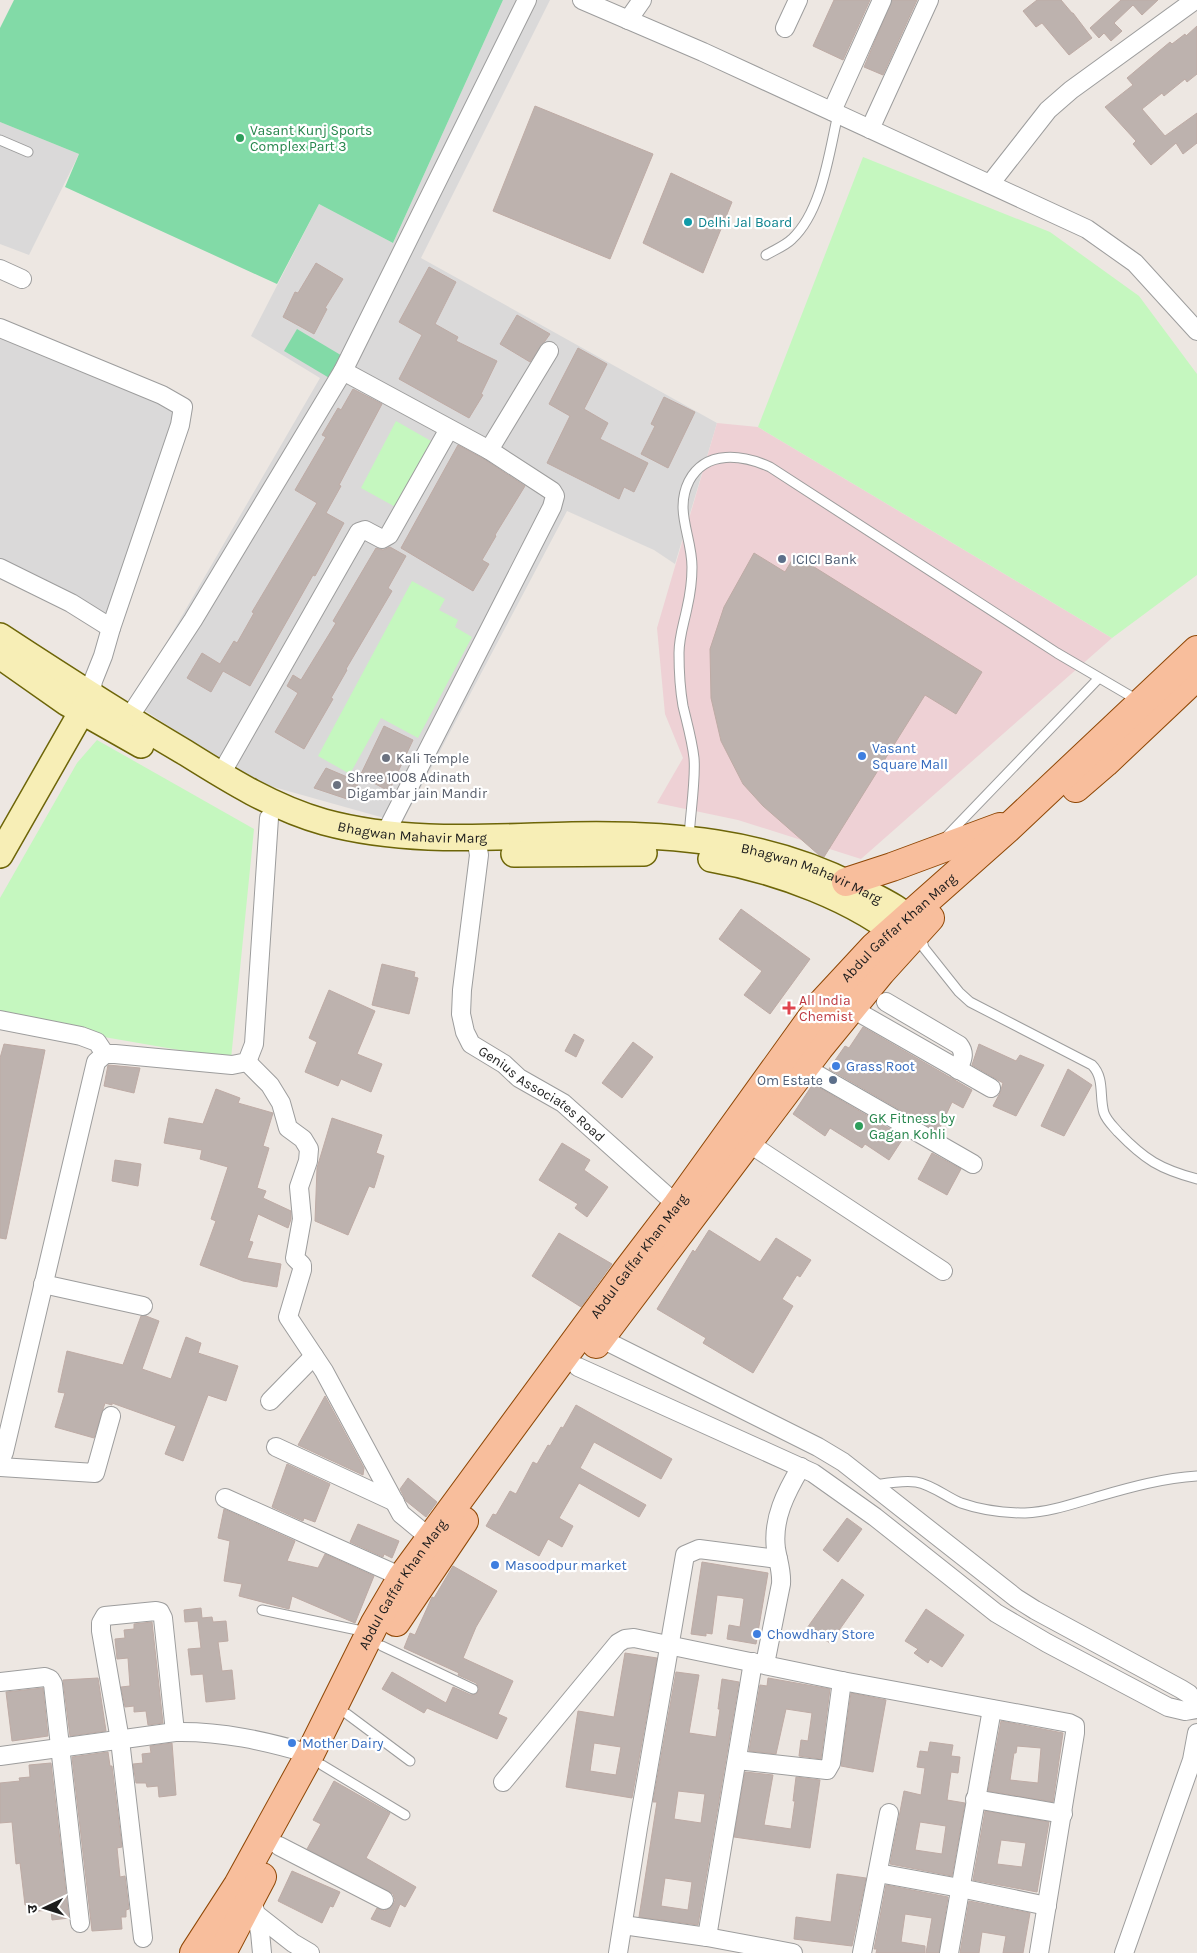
<svg xmlns="http://www.w3.org/2000/svg" width="1197" height="1953" font-family="Karla,'Noto Sans Devanagari',sans-serif">
<style>
.residential{fill:#dad9d9}
.commercial{fill:#eed1d5}
.park{fill:#c5f7bf}
.pitch{fill:#82daa7}
.building{fill:#bdb2ae;stroke:#beaba5;fill-rule:evenodd}
.lines{fill:none;stroke-linecap:round;stroke-linejoin:round}
.lane-casing{stroke:#9d9d9d;stroke-width:11}
.street-casing{stroke:#9d9d9d;stroke-width:20}
.secondary-casing{stroke:#6d6508;stroke-width:28}
.primary-casing{stroke:#8f4705;stroke-width:30}
.lane{stroke:#fff;stroke-width:9}
.street{stroke:#fff;stroke-width:18}
.secondary{stroke:#f7eeb6;stroke-width:25}
.primary{stroke:#f8be9c;stroke-width:28}
.leisure-dot{fill:#2e9e5b;stroke:#fff;stroke-width:2}
.culture-dot{fill:#0f9aa8;stroke:#fff;stroke-width:2}
.service-dot{fill:#5c6f8a;stroke:#fff;stroke-width:2}
.shop-dot{fill:#3f7fe0;stroke:#fff;stroke-width:2}
.worship-dot{fill:#6b7280;stroke:#fff;stroke-width:2}
.health-dot{fill:#e0444e;stroke:#fff;stroke-width:2}
.labels{text-anchor:middle;dominant-baseline:central;stroke-width:4.5;stroke-linejoin:round;paint-order:stroke}
.leisure-label{font-size:14px;fill:#27864d;stroke:#fff;text-anchor:start}
.culture-label{font-size:14px;fill:#0d838f;stroke:#fff;text-anchor:start}
.service-label{font-size:14px;fill:#4e5e75;stroke:#fff;text-anchor:start}
.shop-label{font-size:14px;fill:#366cbe;stroke:#fff;text-anchor:start}
.worship-label{font-size:14px;fill:#5b616d;stroke:#fff;text-anchor:start}
.street-label{font-size:14px;fill:#1c1c1c;stroke:#fff}
.health-label{font-size:14px;fill:#be3a42;stroke:#fff;text-anchor:start}
</style>
<rect width="100%" height="100%" fill="#ede7e2"/>
<g class="residential">
<polygon points="503,0 550,0 421,258 717,423 675,564 654,550 567,511 402,823 252,781 132,702 320,378 251,336 319,204 393,243"/>
<polygon points="0,122 79,154 29,255 0,244"/>
<polygon points="0,334 178,409 109,623 0,567"/>
</g>
<polygon class="commercial" points="717,423 758,427 1112,638 861,859 738,820 657,803 683,758 665,714 657,628"/>
<g class="park">
<polygon points="863,157 1050,232 1139,296 1197,374 1197,575 1112,638 758,427"/>
<polygon points="396,421 445,449 410,515 361,488"/>
<polygon points="412,581 445,599 439,610 458,620 455,627 472,637 418,738 381,718 350,774 318,756"/>
<polygon points="97,740 254,829 231,1059 0,1019 0,898 77,763"/>
</g>
<g class="pitch">
<polygon points="14,0 503,0 393,243 319,204 277,284 65,187 79,154 0,122 0,28"/>
<polygon points="297,329 344,357 331,379 284,351"/>
</g>
<g class="building">
<polygon points="834,0 870,0 843,60 813,46"/>
<polygon points="892,0 917,0 883,75 864,67"/>
<polygon points="1037,0 1061,0 1072,13 1073,13 1092,38 1069,55 1042,23 1036,27 1023,11"/>
<polygon points="1121,0 1158,0 1142,15 1133,5 1114,23 1122,31 1111,41 1104,33 1099,38 1090,28"/>
<polygon points="1197,26 1197,74 1187,82 1185,79 1164,96 1162,93 1142,109 1165,136 1197,113 1197,143 1183,154 1176,143 1151,165 1133,144 1136,141 1105,107 1133,85 1127,78 1140,67 1170,42 1172,44 1185,34 1186,36"/>
<polygon points="535,106 653,154 610,259 493,211"/>
<polygon points="671,173 732,202 703,273 643,243"/>
<polygon points="316,263 343,279 325,308 327,309 314,334 283,317 295,292 298,293"/>
<polygon points="429,267 456,282 435,324 458,337 456,341 497,361 481,394 483,395 469,418 399,379 422,335 399,322"/>
<polygon points="517,315 550,334 530,362 500,344"/>
<polygon points="578,348 607,364 584,409 608,423 600,439 648,463 634,492 624,487 619,499 547,463 570,416 549,404"/>
<polygon points="353,389 382,404 339,485 341,486 326,513 344,523 315,576 313,575 250,686 223,671 211,692 187,678 202,653 220,664 234,641 237,643 254,613 252,612 317,503 295,490 326,437 322,435 338,408 341,410"/>
<polygon points="664,397 695,412 668,468 641,454 655,426 651,424"/>
<polygon points="458,445 484,459 525,486 495,535 496,536 482,560 489,564 473,591 401,548"/>
<polygon points="390,547 406,556 388,588 392,591 346,669 347,670 331,698 333,699 304,749 275,732 298,693 287,686 293,675 301,680 336,623 333,621 376,548 383,550"/>
<polygon points="754,553 785,572 795,555 982,672 956,714 925,695 824,857 819,855 763,806 743,784 721,741 711,698 710,649 724,607"/>
<polygon points="384,726 413,740 389,791 360,776"/>
<polygon points="326,768 359,782 350,800 314,788"/>
<polygon points="741,909 810,959 770,1014 744,995 762,971 719,939"/>
<polygon points="382,964 415,972 414,977 418,978 409,1014 372,1005"/>
<polygon points="329,990 375,1011 357,1054 382,1064 371,1092 341,1079 338,1086 305,1072 317,1042 309,1038"/>
<polygon points="863,1027 972,1090 963,1108 952,1102 938,1132 829,1069 845,1046 849,1048"/>
<polygon points="574,1034 584,1040 576,1057 565,1051"/>
<polygon points="633,1042 653,1057 622,1098 602,1083"/>
<polygon points="4,1044 45,1050 6,1239 0,1238 0,1058"/>
<polygon points="979,1044 1016,1061 1020,1055 1044,1065 1016,1116 993,1106 1000,1093 1003,1083 972,1065"/>
<polygon points="108,1065 140,1068 134,1093 104,1086"/>
<polygon points="1068,1069 1092,1085 1064,1136 1041,1126"/>
<polygon points="813,1084 904,1137 889,1160 865,1144 862,1148 830,1128 825,1136 793,1114"/>
<polygon points="216,1089 240,1098 238,1103 273,1113 263,1146 269,1148 257,1188 266,1191 263,1198 291,1211 291,1219 288,1228 258,1214 249,1241 253,1242 247,1258 281,1264 277,1287 243,1281 200,1265 216,1221 211,1219 228,1167 200,1159 202,1150 164,1143 169,1118 203,1124"/>
<polygon points="332,1118 382,1135 376,1153 384,1156 374,1188 369,1186 348,1235 315,1221 317,1168"/>
<polygon points="562,1143 590,1160 584,1170 608,1187 587,1217 575,1208 578,1204 539,1180"/>
<polygon points="932,1153 961,1169 947,1195 918,1179"/>
<polygon points="115,1160 141,1164 138,1186 112,1181"/>
<polygon points="709,1230 760,1262 776,1238 811,1260 800,1277 797,1275 782,1299 793,1306 753,1373 703,1343 706,1338 657,1309 693,1250 695,1252"/>
<polygon points="559,1233 612,1264 581,1307 532,1276"/>
<polygon points="141,1316 146,1316 159,1321 142,1369 171,1379 186,1337 201,1343 198,1353 238,1366 226,1401 208,1395 183,1461 165,1454 176,1426 112,1403 112,1405 105,1403 94,1438 55,1427 65,1393 58,1392 67,1351 123,1365"/>
<polygon points="325,1396 364,1468 363,1475 298,1445"/>
<polygon points="576,1405 672,1459 661,1479 594,1442 580,1468 646,1505 639,1517 579,1483 559,1518 573,1526 562,1547 548,1539 539,1556 486,1526 493,1514 496,1515 510,1491 516,1494 533,1462 537,1464 548,1445 550,1446 561,1427 563,1428"/>
<polygon points="287,1464 330,1484 315,1522 304,1518 303,1521 272,1507"/>
<polygon points="408,1478 437,1502 426,1517 406,1501 400,1489"/>
<polygon points="224,1509 295,1541 287,1561 318,1568 325,1554 374,1576 355,1623 292,1596 289,1609 239,1596 242,1584 224,1581 230,1541 218,1538"/>
<polygon points="847,1518 862,1529 838,1562 823,1550"/>
<polygon points="358,1524 399,1541 392,1558 384,1554 383,1557 350,1542"/>
<polygon points="702,1562 768,1573 756,1644 727,1639 729,1625 740,1627 744,1599 742,1598 717,1595 712,1634 706,1633 706,1636 691,1634"/>
<polygon points="453,1566 497,1591 476,1627 463,1658 513,1681 498,1714 507,1718 497,1739 427,1708 424,1713 382,1689 392,1672 446,1703 453,1687 471,1695 476,1694 478,1692 479,1688 476,1683 458,1675 459,1673 404,1648 410,1633 415,1635 432,1597 434,1598"/>
<polygon points="842,1579 864,1595 830,1643 807,1628"/>
<polygon points="201,1608 202,1618 212,1617 213,1622 226,1621 228,1641 218,1642 222,1671 232,1670 235,1699 206,1702 203,1674 191,1675 188,1649 201,1648 198,1621 185,1622 184,1610"/>
<polygon points="926,1609 964,1635 942,1667 930,1659 928,1663 914,1653 918,1649 905,1641"/>
<polygon points="152,1622 163,1723 148,1725 146,1711 134,1712 134,1706 125,1707 121,1687 130,1686 128,1658 117,1659 115,1639 125,1638 124,1630 134,1629 134,1624"/>
<path d="M625,1653l32,5 -25,140 -66,-11 12,-76 36,6zM594,1743l27,4 -5,28 -26,-4z"/>
<path d="M676,1672l23,3 -10,58 27,4 4,-28h-2l4,-30 17,3 -41,243 -59,-8 18,-115h-4zM678,1791l27,3 -4,29 -27,-4zM665,1878l27,4 -4,28 -27,-4z"/>
<polygon points="98,1678 106,1731 70,1736 63,1680"/>
<polygon points="768,1678 830,1689 821,1759 799,1756 801,1740 808,1741 812,1713 786,1709 776,1754 749,1751 760,1685 767,1686"/>
<polygon points="43,1688 48,1736 12,1741 6,1692"/>
<polygon points="851,1693 886,1700 873,1772 841,1766"/>
<path d="M1001,1721l62,12 -10,69 -65,-11zM1017,1746l24,2 -3,35 -28,-3 4,-27h2z"/>
<path d="M930,1742l23,3 -2,11 9,1 -2,16 -7,-1 -4,28 18,3 -13,73 -62,-12 14,-73 17,4 4,-27 -8,-1 3,-16 8,1zM920,1822l26,4 -4,28 -27,-4z"/>
<polygon points="172,1743 176,1795 159,1797 158,1786 147,1787 146,1783 136,1783 133,1764 143,1763 142,1754 151,1753 150,1746"/>
<polygon points="108,1752 110,1766 112,1766 122,1847 117,1848 120,1877 125,1876 129,1909 126,1910 126,1917 121,1917 122,1929 92,1931 72,1757"/>
<polygon points="51,1763 69,1918 52,1920 51,1910 38,1911 38,1904 25,1905 20,1863 16,1864 12,1822 0,1823 0,1783 20,1781 19,1778 30,1777 29,1765"/>
<polygon points="745,1772 773,1775 764,1825 791,1829 795,1801 793,1801 796,1777 820,1780 810,1848 734,1837"/>
<polygon points="334,1781 390,1813 366,1858 416,1887 405,1907 400,1904 390,1927 371,1919 377,1908 385,1911 393,1905 395,1900 393,1894 307,1849 321,1824 313,1820"/>
<path d="M985,1811l64,11 -12,70 -64,-12zM1001,1840l25,3 -4,24 -25,-3z"/>
<polygon points="292,1871 340,1892 333,1907 330,1906 322,1923 278,1901"/>
<polygon points="837,1874 866,1878 852,1946 794,1939 796,1917 831,1922"/>
<polygon points="886,1885 948,1897 939,1953 926,1953 932,1918 905,1914 901,1942 925,1946 925,1953 876,1953 877,1949 874,1949"/>
<polygon points="969,1901 1030,1913 1023,1953 1003,1953 1006,1936 982,1932 979,1953 960,1953"/>
</g>
<g class="lines">
<defs>
<g id="lane">
<polyline points="0,140 28,152"/>
<path d="M766,255c8,-5 19,-9 26,-16 30,-28 37,-86 46,-125"/>
<polyline points="946,837 1099,678"/>
<path d="M689,838c1,-23 7,-59 5,-80 -2,-18 -7,-35 -11,-52 -3,-17 -4,-36 -4,-53 0,-16 5,-30 8,-45 3,-13 5,-28 5,-41 0,-31 -18,-56 -3,-86 17,-32 54,-26 81,-14l287,186 82,48"/>
<path d="M921,936l3,12 35,44 11,10 122,63c13,13 7,32 12,48 3,8 9,13 14,19 27,28 42,37 79,47"/>
<path d="M875,1485c13,-2 28,-5 41,-3 17,3 30,15 45,21 20,7 43,10 64,10 26,-1 50,-10 75,-17 31,-9 64,-18 97,-20"/>
<polyline points="262,1610 367,1632"/>
<polyline points="382,1646 473,1689"/>
<polyline points="347,1714 410,1761"/>
<polyline points="322,1765 405,1815"/>
</g>
<g id="street">
<polyline points="582,0 703,52 1087,229 1135,263 1197,331"/>
<polyline points="628,20 642,0"/>
<polyline points="785,28 798,0"/>
<polyline points="832,111 882,0"/>
<polyline points="870,129 929,0"/>
<polyline points="990,184 1048,110 1071,90 1195,0"/>
<polyline points="0,269 22,279"/>
<polyline points="0,328 162,395 183,407 180,425 111,628 103,656 93,681 91,695"/>
<polyline points="343,371 489,450 552,491 555,496 552,507 385,834"/>
<polyline points="489,450 549,351"/>
<polyline points="0,568 71,603 111,628"/>
<polyline points="128,719 193,620 343,371 527,0"/>
<polyline points="221,774 359,532 365,530 382,539 389,535 449,429"/>
<path id="s1" d="M476,838l3,17 -17,135 -1,24 4,18 6,12 33,20 15,14 44,25 114,102"/>
<path d="M886,1002l73,43c7,9 3,15 -1,25"/>
<polyline points="851,1008 991,1088"/>
<polyline points="0,1020 81,1036 97,1042 105,1054"/>
<polyline points="247,1062 270,1085 281,1103 288,1128 303,1139 309,1149 308,1161 299,1187 302,1219 295,1258 302,1265 302,1270 288,1317 324,1371 401,1514 430,1538"/>
<polyline points="804,1067 973,1164"/>
<polyline points="747,1142 943,1271"/>
<polyline points="43,1284 143,1306"/>
<polyline points="600,1338 818,1447 843,1462 1016,1598 1035,1610 1181,1689 1189,1694 1197,1706"/>
<polyline points="578,1367 813,1473 875,1517 996,1613 1047,1643 1168,1707 1185,1711 1197,1709"/>
<polyline points="270,1401 314,1356"/>
<polyline points="276,1447 395,1502"/>
<polyline points="0,1462 4,1452 96,1062 105,1054 115,1054 232,1065 247,1062 254,1044 269,818"/>
<polyline points="0,1467 95,1473 111,1416"/>
<polyline points="225,1498 402,1577"/>
<path d="M765,1664l16,-80c1,-13 -3,-23 -5,-35 -4,-30 10,-57 25,-82"/>
<polyline points="0,1682 45,1677 50,1679 53,1684 80,1923"/>
<path d="M0,1756l175,-24c47,-1 90,9 135,22"/>
<polyline points="737,1760 827,1770 831,1763 842,1681"/>
<polyline points="503,1782 618,1643 625,1639 634,1638 842,1681 1069,1723 1075,1726 1075,1733 1039,1953"/>
<polyline points="975,1799 1063,1814"/>
<polyline points="279,1846 384,1900"/>
<polyline points="878,1873 960,1888 1047,1906"/>
<polyline points="251,1895 260,1932 262,1953"/>
<polyline points="256,1914 293,1943 310,1953"/>
<polyline points="623,1925 707,1937 793,1953"/>
<polyline points="707,1937 753,1662"/>
<polyline points="143,1938 120,1740 101,1631 101,1623 105,1616 156,1611 160,1612 163,1618 175,1732"/>
<polyline points="618,1953 638,1828 685,1555 699,1549 778,1559"/>
<polyline points="862,1953 889,1813"/>
<polyline points="949,1953 992,1709"/>
<polyline points="1124,1953 1192,1760 1197,1733"/>
</g>
<g id="secondary">
<path id="s2" d="M0,636c61,40 123,80 186,117 43,27 88,55 138,69 81,22 164,15 248,13 96,-2 194,6 282,51 23,12 49,22 65,43"/>
<polyline points="0,656 67,703 141,745"/>
<polyline points="514,854 644,853"/>
<polyline points="0,855 89,699"/>
<path d="M711,859c64,11 146,40 196,84"/>
</g>
<g id="primary">
<polyline points="1076,788 1105,763 1197,676"/>
<polyline points="846,882 892,867 1000,827"/>
<polyline points="596,1344 819,1048 881,972 930,918"/>
<polyline points="396,1622 464,1521"/>
<path id="s3" d="M194,1953l44,-68 72,-131 65,-131 27,-46 224,-305 51,-67 146,-203 51,-55 133,-118 190,-179"/>
<polyline points="222,1953 262,1877"/>
</g>
</defs>
<use href="#lane" class="lane-casing"/>
<use href="#street" class="street-casing"/>
<use href="#secondary" class="secondary-casing"/>
<use href="#primary" class="primary-casing"/>
<use href="#lane" class="lane"/>
<use href="#street" class="street"/>
<use href="#secondary" class="secondary"/>
<use href="#primary" class="primary"/>
</g>
<g class="leisure-dot">
<circle cx="240" cy="138" r="5"/>
<circle cx="859" cy="1126" r="5"/>
</g>
<circle class="culture-dot" cx="688" cy="222" r="5"/>
<g class="service-dot">
<circle cx="782" cy="559" r="5"/>
<circle cx="833" cy="1080" r="5"/>
</g>
<g class="shop-dot">
<circle cx="862" cy="756" r="5"/>
<circle cx="836" cy="1066" r="5"/>
<circle cx="495" cy="1565" r="5"/>
<circle cx="757" cy="1634" r="5"/>
<circle cx="292" cy="1743" r="5"/>
</g>
<g class="worship-dot">
<circle cx="386" cy="758" r="5"/>
<circle cx="337" cy="785" r="5"/>
</g>
<path class="health-dot" d="M786.5 1000.5h5v5h5v5h-5v5h-5v-5h-5v-5h5z"/>
<g class="labels">
<g class="leisure-label">
<text x="250" y="130">Vasant Kunj Sports<tspan x="250" dy="16">Complex Part 3</tspan></text>
<text x="869" y="1118">GK Fitness by<tspan x="869" dy="16">Gagan Kohli</tspan></text>
</g>
<g class="culture-label">
<text x="698" y="222">Delhi Jal Board</text>
</g>
<g class="service-label">
<text x="792" y="559">ICICI Bank</text>
<text x="823" y="1080" text-anchor="end">Om Estate</text>
</g>
<g class="shop-label">
<text x="872" y="748">Vasant<tspan x="872" dy="16">Square Mall</tspan></text>
<text x="846" y="1066">Grass Root</text>
<text x="505" y="1565">Masoodpur market</text>
<text x="767" y="1634">Chowdhary Store</text>
<text x="302" y="1743">Mother Dairy</text>
</g>
<g class="worship-label">
<text x="396" y="758">Kali Temple</text>
<text x="347" y="777">Shree 1008 Adinath<tspan x="347" dy="16">Digambar jain Mandir</tspan></text>
</g>
<g class="street-label">
<text stroke="none"><textPath href="#s2" startOffset="464">Bhagwan Mahavir Marg</textPath></text>
<text stroke="none"><textPath href="#s2" startOffset="869">Bhagwan Mahavir Marg</textPath></text>
<text stroke="none"><textPath href="#s3" startOffset="1249">Abdul Gaffar Khan Marg</textPath></text>
<text stroke="none"><textPath href="#s1" startOffset="296">Genius Associates Road</textPath></text>
<text stroke="none"><textPath href="#s3" startOffset="829">Abdul Gaffar Khan Marg</textPath></text>
<text stroke="none"><textPath href="#s3" startOffset="424">Abdul Gaffar Khan Marg</textPath></text>
</g>
<g class="health-label">
<text x="799" y="1000">All India<tspan x="799" dy="16">Chemist</tspan></text>
</g>
</g>
<g transform="translate(45 1908) rotate(266)" stroke="#ffffff" stroke-width="4" paint-order="stroke">
<path d="M0-4L9 19L0 12L-9 19Z" fill="#1c1c1c"/>
<text y="-8" font-size="14" font-weight="bold" text-anchor="middle" fill="#1c1c1c">उ</text>
</g>
</svg>
